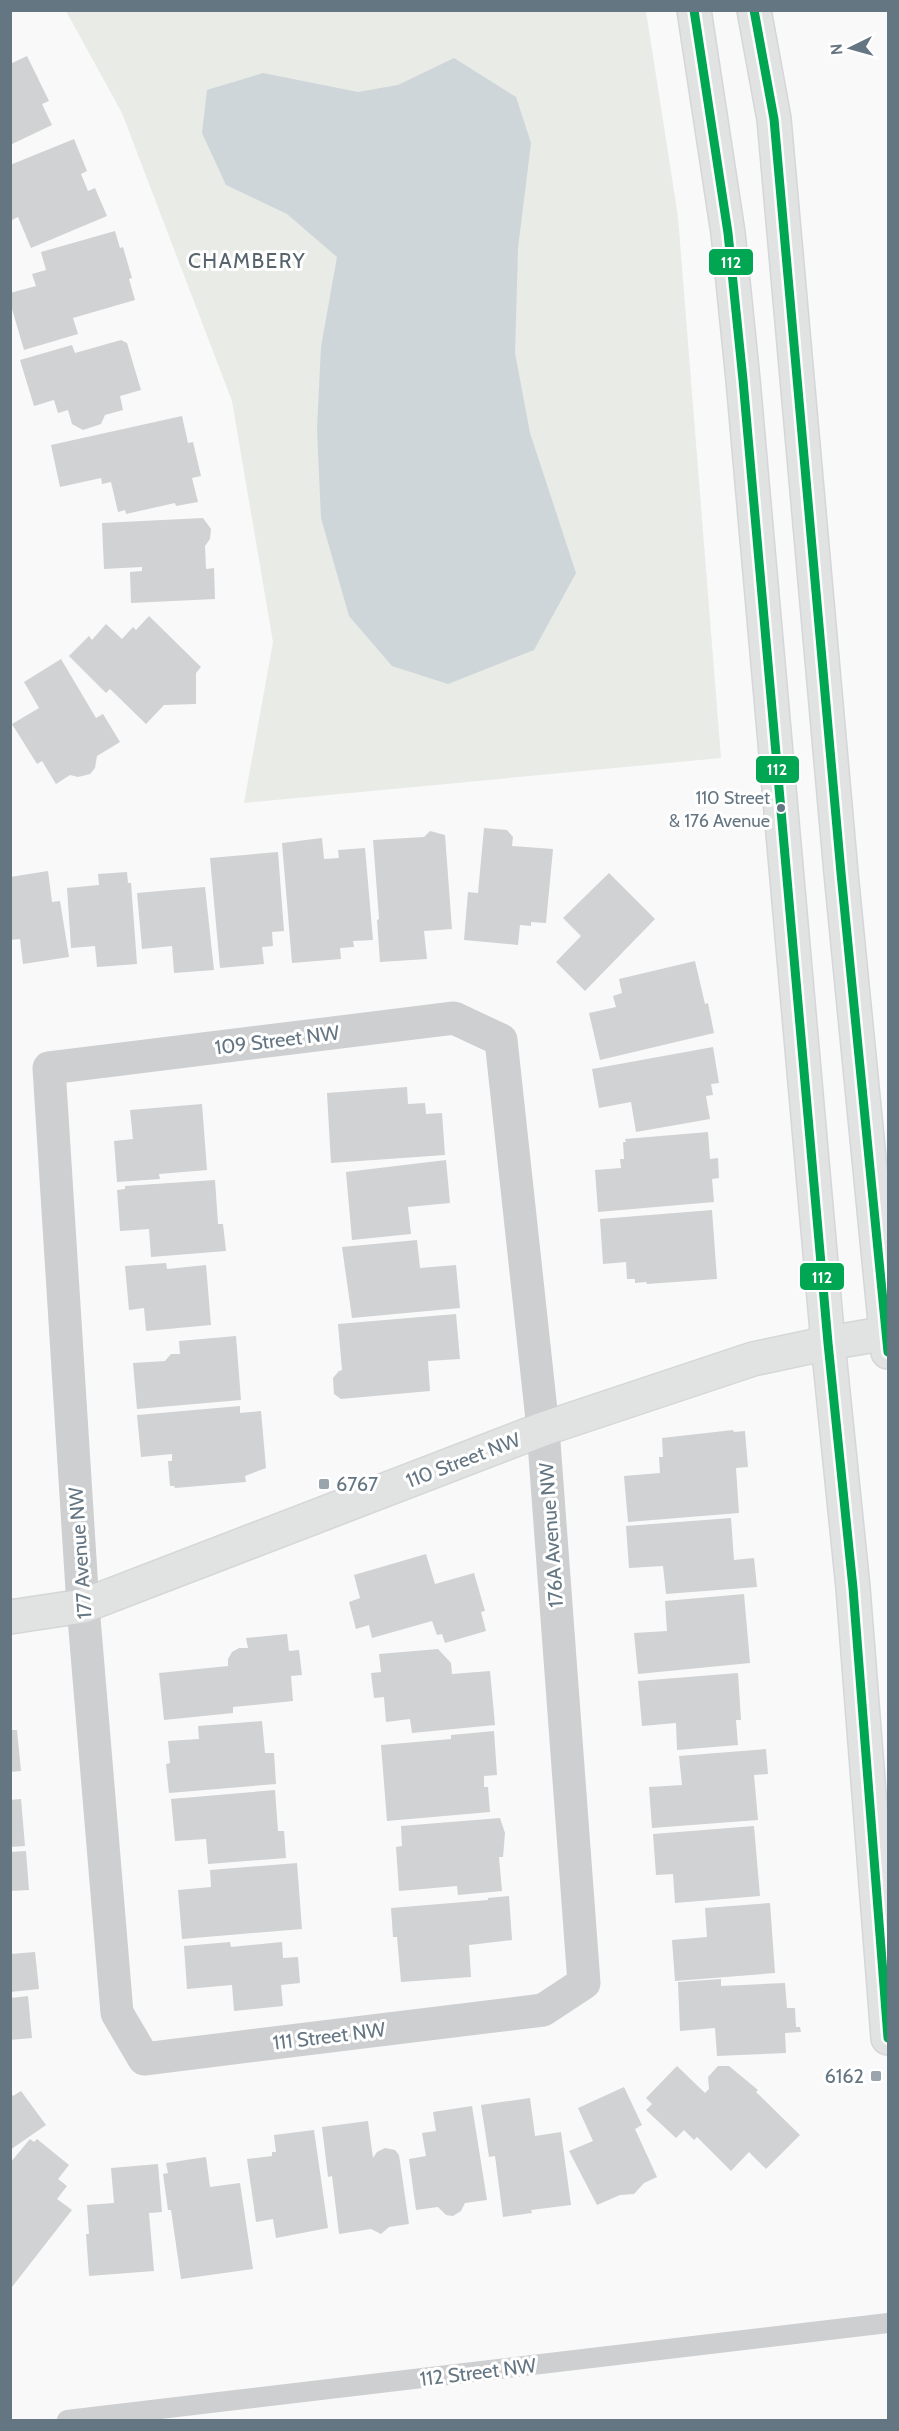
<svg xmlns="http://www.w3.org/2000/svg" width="899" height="2431" font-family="Cabin,sans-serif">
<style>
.green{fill:#e8ebe6}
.water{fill:#ced6d9}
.building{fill:#d0d2d3}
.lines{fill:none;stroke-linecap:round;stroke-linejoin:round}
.secondary-casing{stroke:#d5d6d7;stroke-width:36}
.lane{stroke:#cecfd0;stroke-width:20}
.street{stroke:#cecfd0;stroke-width:33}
.secondary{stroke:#e1e2e2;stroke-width:33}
.bus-1-casing{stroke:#fff;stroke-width:14}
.bus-1{stroke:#00a651;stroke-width:9}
.bus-dot{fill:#657683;stroke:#fff;stroke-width:2}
.poi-dot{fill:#99a4ac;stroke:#fff;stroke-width:2}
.labels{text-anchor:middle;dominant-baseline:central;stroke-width:6;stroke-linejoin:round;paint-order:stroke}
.bus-label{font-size:18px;fill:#657683;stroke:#fff;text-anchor:end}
.street-label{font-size:20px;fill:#657683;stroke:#fff}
.poi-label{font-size:20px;fill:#657683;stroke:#fff;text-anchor:start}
.neighbourhood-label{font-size:21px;letter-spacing:1.5px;fill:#57646e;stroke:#fff}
.line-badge{stroke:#fff;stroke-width:2}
.badge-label{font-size:16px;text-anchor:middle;font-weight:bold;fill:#fff}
</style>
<rect width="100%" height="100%" fill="#f9f9f9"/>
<polygon class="green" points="66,11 646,11 678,217 721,758 244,803 273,642 232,401 122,113"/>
<polygon class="water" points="454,58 516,97 531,143 518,248 515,353 530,433 576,573 534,650 448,684 392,666 349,616 321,518 317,429 321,347 337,257 287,214 226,185 202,133 207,90 263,73 358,92 398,85"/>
<g class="building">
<polygon points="27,56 49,101 42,104 52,125 10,145 10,64"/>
<polygon points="74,139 87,171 81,174 88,191 95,188 107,216 31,248 18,217 10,221 10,165"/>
<polygon points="115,231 120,248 123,247 132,278 129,279 135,300 73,318 78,334 24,350 10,302 10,293 36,286 32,274 46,270 41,252"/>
<polygon points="121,340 127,343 141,390 120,396 123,410 105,415 101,424 83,430 72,424 68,410 58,413 54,400 34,406 20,360 72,345 75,353"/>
<polygon points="182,416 188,443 193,442 201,476 192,478 198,502 176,506 175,503 126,514 125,510 118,512 111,482 102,484 101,478 60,487 51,445"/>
<polygon points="203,518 211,529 210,539 205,546 206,569 214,568 215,599 131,603 130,572 142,571 142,567 104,569 102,523"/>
<polygon points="149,616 201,667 196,673 196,704 164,705 146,724 110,689 106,693 69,656 89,636 92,640 106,624 122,639 133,627 136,630"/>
<polygon points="61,659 96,718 103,714 120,742 97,756 95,768 90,774 78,777 70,775 56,784 42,761 37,764 12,724 39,708 24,682"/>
<polygon points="484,828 507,830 513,837 512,846 553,849 546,923 531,922 531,926 520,925 518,945 464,940 468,892 478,893"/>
<polygon points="430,831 445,835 452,929 424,931 427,959 380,962 377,920 379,919 373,840 424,837"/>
<polygon points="322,838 324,859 339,858 338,850 365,848 373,940 353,941 354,947 340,948 341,959 292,963 282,843"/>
<polygon points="278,852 284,931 272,932 273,946 262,947 264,964 220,968 210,858"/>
<polygon points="48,871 52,902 60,901 69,957 23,964 20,939 10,940 10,877"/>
<polygon points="127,872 128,883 131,883 137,964 97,967 95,946 71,948 67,888 99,885 98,874"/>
<polygon points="609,873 655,919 585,991 556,962 581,936 563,918"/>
<polygon points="205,887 214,970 174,973 172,946 142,949 137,893"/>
<polygon points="695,961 705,1004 708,1003 714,1033 600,1060 589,1013 616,1007 613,996 622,993 619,979"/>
<polygon points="713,1047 719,1083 711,1084 713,1095 706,1096 710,1119 636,1132 631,1102 599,1108 592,1069"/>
<polygon points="407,1087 408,1104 425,1103 426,1114 442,1113 445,1155 331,1163 327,1093"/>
<polygon points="202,1104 207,1170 159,1174 160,1179 117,1182 114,1141 133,1139 130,1110"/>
<polygon points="708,1132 710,1159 718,1158 719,1178 712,1179 714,1202 598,1212 595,1170 621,1168 620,1159 624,1159 623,1142 626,1142 625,1139"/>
<polygon points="446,1160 450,1203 408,1207 411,1234 352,1240 346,1172"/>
<polygon points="215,1180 218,1224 223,1224 226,1251 151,1257 149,1229 120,1231 117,1190 125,1189 125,1186"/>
<polygon points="712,1210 717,1279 647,1284 646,1282 635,1283 635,1279 627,1279 626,1262 603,1264 600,1219"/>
<polygon points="417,1240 420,1268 456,1265 460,1308 352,1318 342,1247"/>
<polygon points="166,1263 167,1269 206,1265 211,1325 146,1331 144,1308 129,1310 125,1266"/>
<polygon points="456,1314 460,1359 428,1361 430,1391 341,1399 334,1394 333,1378 339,1371 342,1370 338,1324"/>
<polygon points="236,1336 241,1400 137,1409 133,1363 165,1361 171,1354 180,1354 179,1341"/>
<polygon points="240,1406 240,1413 261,1411 266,1468 245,1476 246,1482 175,1488 174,1486 170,1486 168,1461 172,1461 172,1454 141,1457 137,1415"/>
<polygon points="733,1430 734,1432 745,1431 748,1467 736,1468 739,1513 628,1522 624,1476 660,1473 659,1457 663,1457 662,1438"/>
<polygon points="731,1518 734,1560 754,1558 757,1587 666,1594 663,1566 629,1568 626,1526"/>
<polygon points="426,1554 435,1584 474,1573 485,1611 481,1612 486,1631 445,1643 442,1634 437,1635 432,1621 372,1638 369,1625 356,1629 349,1602 360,1598 354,1575"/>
<polygon points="744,1594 750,1663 638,1674 634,1633 667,1631 665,1601"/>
<polygon points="287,1634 289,1651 299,1650 302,1675 291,1676 293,1701 233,1707 233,1713 164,1720 159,1673 228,1666 228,1659 232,1652 239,1648 248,1648 246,1638"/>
<polygon points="438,1649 451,1663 452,1674 490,1671 495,1725 412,1733 410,1719 386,1722 384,1697 374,1698 371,1673 381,1672 379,1654"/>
<polygon points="738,1673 741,1720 736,1720 738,1745 677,1750 676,1723 642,1726 638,1681"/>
<polygon points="262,1721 265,1753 274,1753 276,1784 169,1793 166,1764 170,1763 168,1741 199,1739 198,1726"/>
<polygon points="10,1730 17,1730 21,1771 10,1772"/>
<polygon points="494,1731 497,1775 484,1776 484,1787 488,1787 490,1812 387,1821 381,1745 451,1739 451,1735"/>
<polygon points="766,1749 768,1774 754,1775 758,1820 652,1828 649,1787 682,1785 679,1756"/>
<polygon points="275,1790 278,1831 284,1831 286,1858 208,1864 206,1839 175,1841 171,1799"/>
<polygon points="21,1799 25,1846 10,1847 10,1800"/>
<polygon points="500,1818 505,1833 503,1857 499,1857 502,1891 458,1895 457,1886 399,1891 396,1847 402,1846 401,1826"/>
<polygon points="754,1826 760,1896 675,1903 673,1874 656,1875 653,1834"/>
<polygon points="26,1851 29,1890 10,1891 10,1852"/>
<polygon points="297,1863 302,1929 182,1939 178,1890 211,1887 210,1870"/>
<polygon points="509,1896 512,1940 469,1945 471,1977 401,1982 397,1937 393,1937 391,1908 488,1900 488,1898"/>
<polygon points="770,1903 775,1973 675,1981 672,1940 707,1937 705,1908"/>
<polygon points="230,1942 231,1947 282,1942 283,1958 298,1957 300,1983 281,1985 283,2006 234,2011 232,1985 187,1989 184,1946"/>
<polygon points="35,1952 39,1989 10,1992 10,1954"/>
<polygon points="721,1979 721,1986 785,1983 787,2008 795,2008 796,2027 800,2027 801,2032 785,2033 786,2053 717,2056 715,2028 680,2031 678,1982"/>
<polygon points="28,1996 32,2038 10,2040 10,1998"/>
<polygon points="677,2066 705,2093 709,2089 708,2077 718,2066 729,2066 758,2090 756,2092 800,2135 766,2169 749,2152 731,2171 697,2137 694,2140 684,2130 676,2138 646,2110 652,2104 646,2098"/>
<polygon points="624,2087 642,2125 635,2129 657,2177 644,2183 634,2194 620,2195 597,2205 569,2151 593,2141 578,2108"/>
<polygon points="21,2091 46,2125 10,2150 10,2092 13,2096"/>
<polygon points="530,2098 535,2136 561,2132 571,2205 531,2210 532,2213 503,2217 495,2156 489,2157 481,2105"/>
<polygon points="472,2106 487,2200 465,2203 461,2211 453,2216 446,2215 438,2207 416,2210 409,2159 426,2156 422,2133 436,2131 433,2112"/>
<polygon points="368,2121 373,2158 377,2152 385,2148 395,2150 399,2155 409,2224 389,2227 381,2234 371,2229 339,2234 332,2176 328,2177 322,2127"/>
<polygon points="314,2130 328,2228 276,2238 273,2219 256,2222 247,2159 272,2156 272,2152 276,2152 274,2135"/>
<polygon points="30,2139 34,2142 37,2139 69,2165 58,2179 67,2186 57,2199 72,2210 12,2287 10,2163"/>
<polygon points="206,2157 210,2187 240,2183 253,2269 181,2279 171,2210 168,2210 163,2174 168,2173 166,2163"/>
<polygon points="158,2164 162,2212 149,2213 154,2271 89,2276 86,2234 89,2234 87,2205 114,2203 111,2168"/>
</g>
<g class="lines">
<defs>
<g id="secondary">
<polyline points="694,10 728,233 743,380 828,1343 853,1588 888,2038"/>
<polyline points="754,10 774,119 841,873 888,1352"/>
<polyline points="10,1617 83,1606 543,1429 753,1359 828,1343 888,1333"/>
</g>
</defs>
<use href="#secondary" class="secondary-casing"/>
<polyline class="lane" points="67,2420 888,2323"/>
<polygon class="street" points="454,1018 501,1040 543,1429 584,1983 543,2010 144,2059 117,2013 83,1606 49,1068"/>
<use href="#secondary" class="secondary"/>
<defs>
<g id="bus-1">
<polyline points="694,10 728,233 743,380 828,1343 853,1588 888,2038"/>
<polyline points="754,10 774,119 841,873 888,1352"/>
</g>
</defs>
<use href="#bus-1" class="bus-1-casing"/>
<use href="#bus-1" class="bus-1"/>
</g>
<circle class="bus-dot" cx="781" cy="808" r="5"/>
<g class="poi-dot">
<rect x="318" y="1478" width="12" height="12" rx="3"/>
<rect x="870" y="2070" width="12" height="12" rx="3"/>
</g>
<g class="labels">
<g class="bus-label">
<text x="770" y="798">110 Street<tspan x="770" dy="23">&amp; 176 Avenue</tspan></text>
</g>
<g class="street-label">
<text transform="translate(277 1040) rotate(-7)">109 Street NW</text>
<text transform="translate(463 1460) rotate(-21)">110 Street NW</text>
<text transform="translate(551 1535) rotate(-94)">176A Avenue NW</text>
<text transform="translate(80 1553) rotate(-94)">177 Avenue NW</text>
<text transform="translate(329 2036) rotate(-7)">111 Street NW</text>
<text transform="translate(478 2372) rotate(-7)">112 Street NW</text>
</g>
<g class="poi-label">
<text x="336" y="1484">6767</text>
<text x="864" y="2076" text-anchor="end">6162</text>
</g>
<g class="neighbourhood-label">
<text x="247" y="260">CHAMBERY</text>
</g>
</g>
<g class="line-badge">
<rect x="708" y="248" width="46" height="28" rx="6" fill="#00a651"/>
<rect x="755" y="755" width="45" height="29" rx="6" fill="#00a651"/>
<rect x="799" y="1262" width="46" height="29" rx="6" fill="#00a651"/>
</g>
<g class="badge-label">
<text x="731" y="268">112</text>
<text x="777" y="775">112</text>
<text x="822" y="1283">112</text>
</g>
<rect width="899" height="2431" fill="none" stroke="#657683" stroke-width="24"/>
<g transform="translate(851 48) rotate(265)" stroke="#ffffff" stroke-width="4.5" paint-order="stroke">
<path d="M0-4.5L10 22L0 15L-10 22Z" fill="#657683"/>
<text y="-9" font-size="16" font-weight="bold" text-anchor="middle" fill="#657683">N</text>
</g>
</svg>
